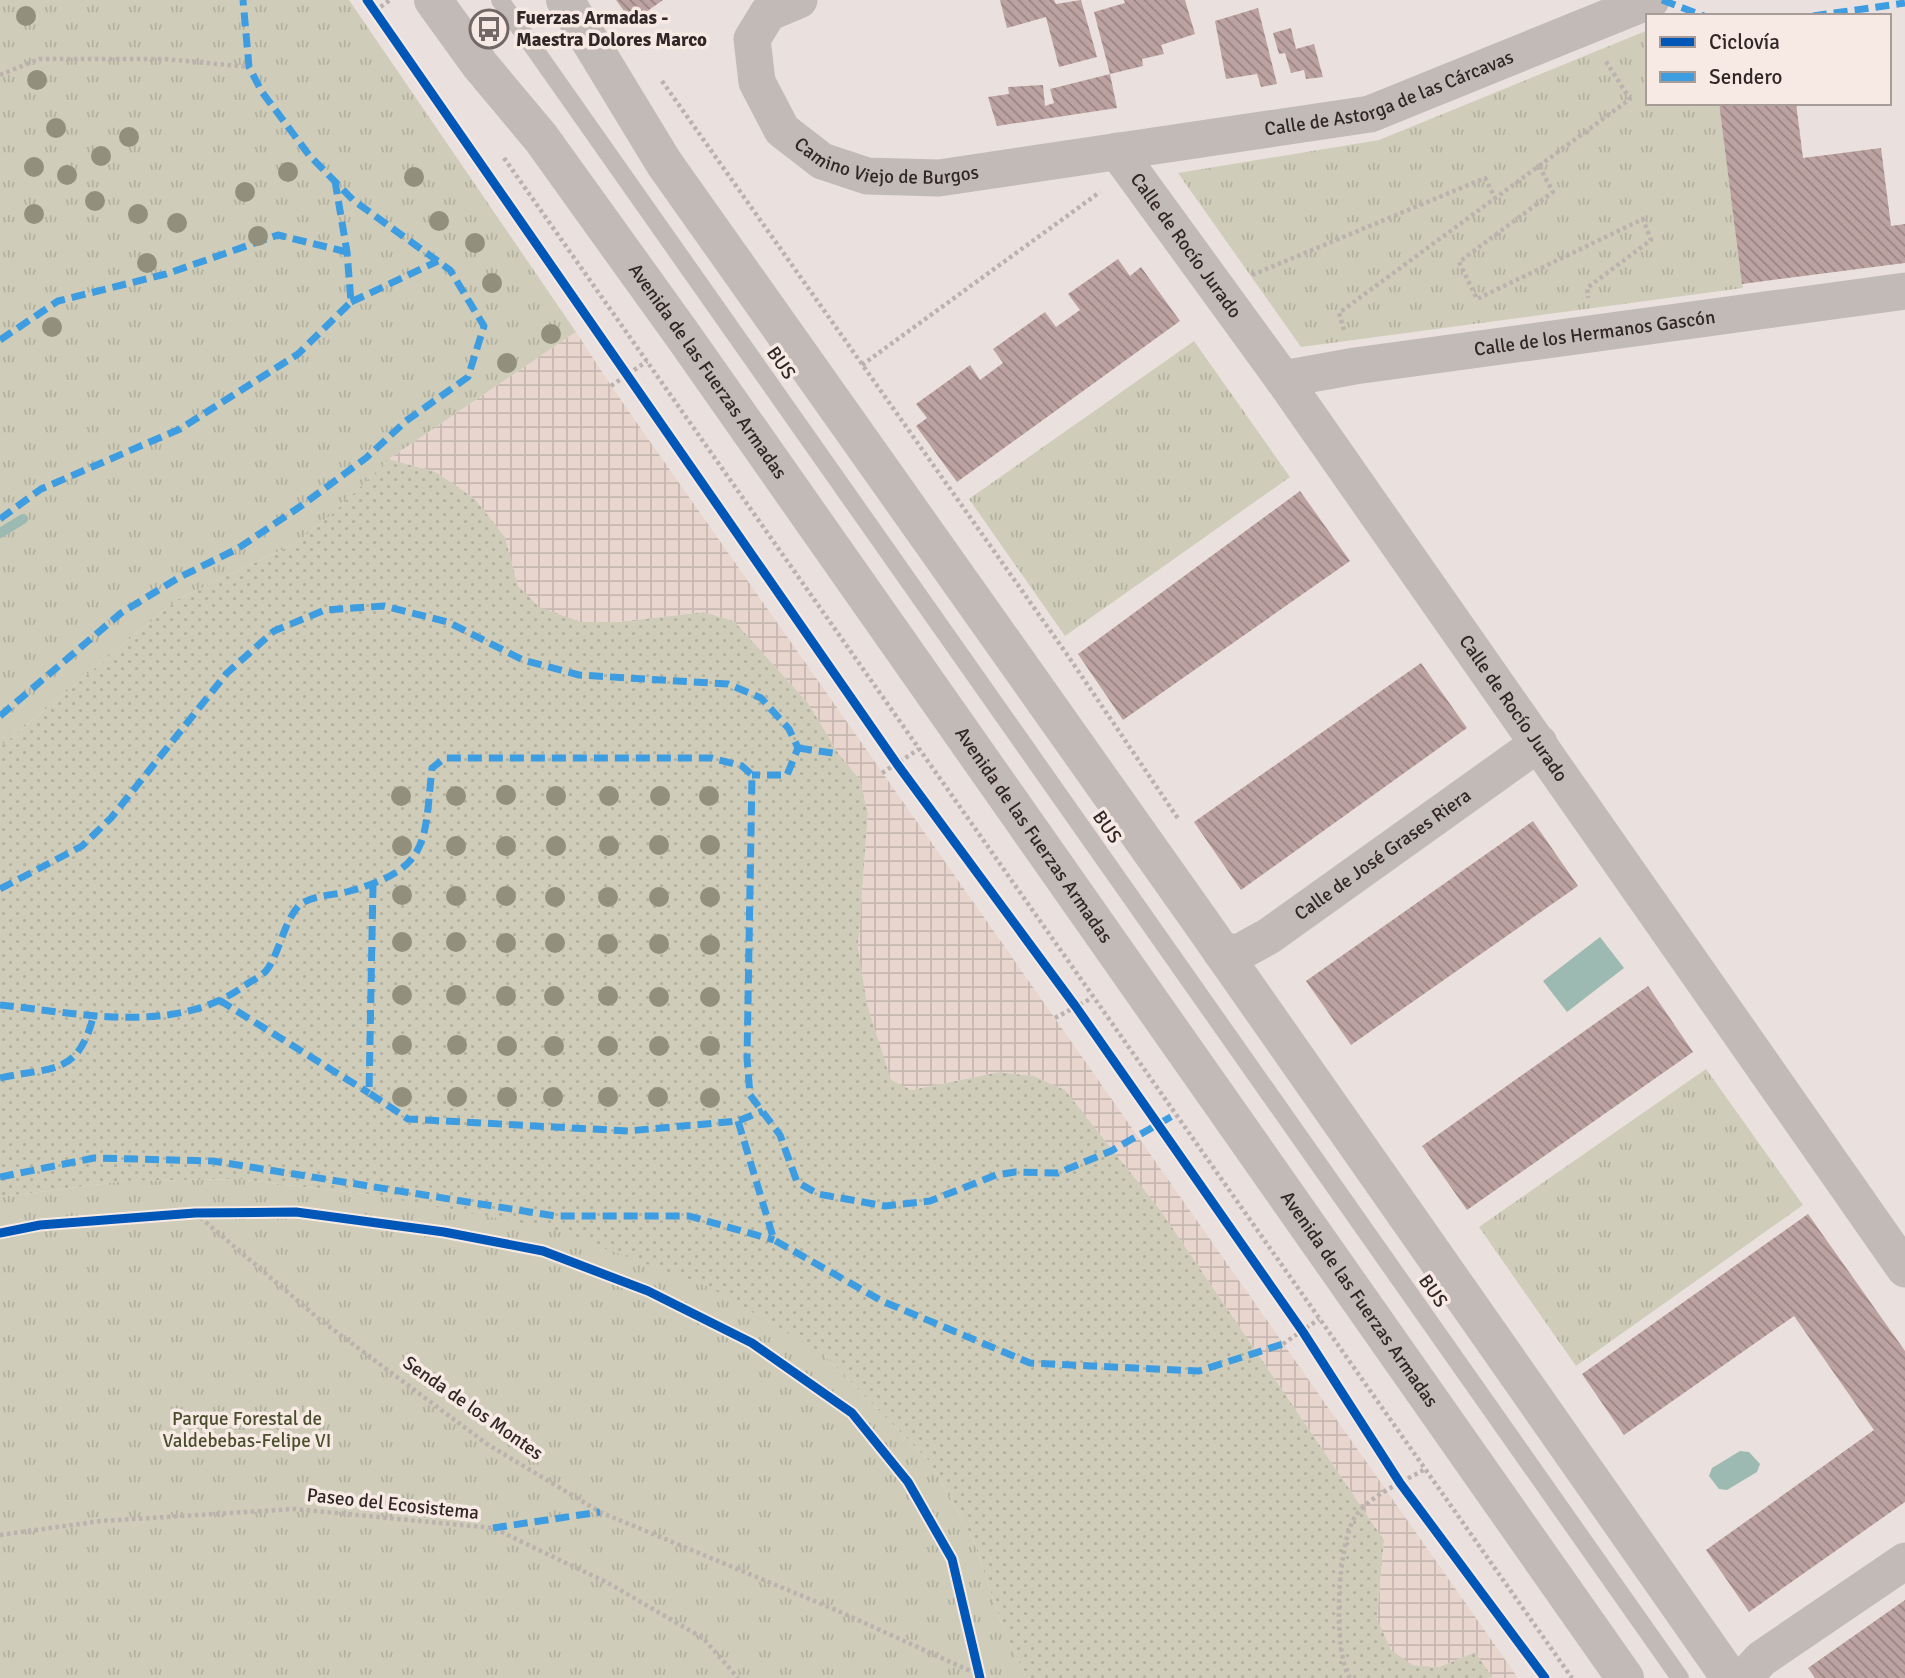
<svg xmlns="http://www.w3.org/2000/svg" width="1905" height="1678" font-family="Signika,sans-serif">
<style>
.grass{fill:url(#grass-dots)}
.park{fill:url(#park-tufts)}
.plaza{fill:url(#plaza-grid)}
.water{fill:#9cbab2}
.lines{fill:none;stroke-linecap:round;stroke-linejoin:round}
.stream{stroke:#9cbab2;stroke-width:10}
.building{fill:url(#building-back-hatch)}
.path{stroke:#bbb2af;stroke-width:4.5;stroke-dasharray:3.5 3.5;stroke-linecap:butt}
.service{stroke:#c2bab7;stroke-width:18}
.minor{stroke:#c2bab7;stroke-width:37}
.tertiary{stroke:#c2bab7;stroke-width:38}
.quiet{stroke:#3e9ce0;stroke-width:7;stroke-dasharray:14 7;stroke-linecap:butt}
.cycleway-casing{stroke:#f7eae4;stroke-width:13}
.cycleway{stroke:#0057b8;stroke-width:9}
.tree{fill:#92907c}
.labels{text-anchor:middle;dominant-baseline:central;stroke-width:7;stroke-linejoin:round;paint-order:stroke}
.poi-label{font-size:19px;font-weight:bold;fill:#322726;stroke:#f7eae4;text-anchor:start}
.street-label{font-size:19px;fill:#322726;stroke:#f7eae4}
.park-label{font-size:19px;fill:#4a4e2c;stroke:#f7eae4}
</style>
<defs>
<pattern id="grass-dots" width="8" height="8" patternUnits="userSpaceOnUse" patternTransform="scale(1.75)"><rect width="8" height="8" fill="#cfcdb9"/><path d="M2 2h.1M6 6h.1" fill="none" stroke="#b2b09f" stroke-width="1.8" stroke-linecap="round"/></pattern>
<pattern id="park-tufts" width="24" height="20" patternUnits="userSpaceOnUse" patternTransform="scale(1.75)"><rect width="24" height="20" fill="#cfcdb9"/><path d="M3 7l-1-3M5 7V3M7 7l1-3M15 17l-1-3M17 17v-4M19 17l1-3" fill="none" stroke="#b2b09f"/></pattern>
<pattern id="plaza-grid" width="8" height="8" patternUnits="userSpaceOnUse" patternTransform="scale(1.75)"><rect width="8" height="8" fill="#e7d5ce"/><path d="M0 4h8M4 0v8" fill="none" stroke="#c7b7b1"/></pattern>
<pattern id="building-back-hatch" width="6" height="6" patternUnits="userSpaceOnUse" patternTransform="scale(1.75)"><rect width="6" height="6" fill="#bca2a1"/><path d="M-1 5l2 2M0 0l6 6M5-1l2 2" fill="none" stroke="#998483"/></pattern>
</defs>
<rect width="100%" height="100%" fill="#eae1de"/>
<polygon class="grass" points="389,459 436,472 475,499 505,537 518,586 617,622 704,612 734,621 808,703 839,754 860,780 868,813 858,948 911,1090 999,1072 1034,1076 1065,1090 1161,1211 1384,1540 1377,1619 1412,1665 1439,1667 1475,1652 1493,1678 1026,1678 1002,1625 973,1539 930,1462 822,1353 373,1195 238,1179 125,1181 0,1197 0,747 178,599 296,543 332,514"/>
<g class="park">
<polygon points="0,0 349,0 576,332 389,459 332,514 296,543 178,599 0,747"/>
<polygon points="1648,30 1648,103 1719,103 1743,288 1301,347 1178,173 1379,140"/>
<polygon points="1194,341 1290,477 1065,636 969,499"/>
<polygon points="1706,1069 1803,1205 1576,1366 1479,1227"/>
<polygon points="238,1179 373,1195 549,1228 709,1287 822,1353 930,1462 973,1539 1002,1625 1026,1678 0,1678 0,1197 125,1181"/>
</g>
<polygon class="plaza" points="576,332 611,386 1518,1678 1493,1678 1475,1652 1439,1667 1412,1665 1391,1650 1377,1619 1384,1540 1161,1211 1065,1090 1034,1076 999,1072 911,1090 891,1080 867,1005 858,948 868,813 860,780 839,754 808,703 734,621 704,612 617,622 581,622 539,607 518,586 505,537 475,499 436,472 389,459"/>
<g class="water">
<polygon points="1600,937 1624,968 1567,1012 1543,981"/>
<polygon points="1740,1451 1749,1452 1760,1464 1757,1472 1727,1490 1719,1489 1709,1476 1712,1468"/>
</g>
<g class="lines">
<polyline class="stream" points="0,533 23,519"/>
</g>
<g class="building">
<polygon points="616,0 663,0 632,22"/>
<polygon points="1000,0 1054,0 1056,4 1081,0 1097,57 1059,67 1046,17 1007,28"/>
<polygon points="1124,0 1185,0 1195,34 1161,45 1164,54 1142,59 1143,66 1110,74 1094,12 1125,3"/>
<polygon points="1258,8 1277,84 1261,87 1257,74 1226,79 1215,21"/>
<polygon points="1291,28 1296,49 1314,44 1323,77 1306,79 1304,70 1291,73 1285,53 1279,54 1273,33"/>
<polygon points="1110,74 1117,108 997,126 988,97 1009,94 1008,87 1043,85 1045,106 1054,103 1050,89"/>
<polygon points="1719,103 1796,103 1803,158 1881,148 1891,226 1905,224 1905,263 1742,284"/>
<polygon points="1118,259 1130,276 1141,267 1180,321 957,482 916,426 927,418 916,404 970,365 980,380 1003,363 993,349 1045,312 1056,327 1080,310 1068,294"/>
<polygon points="1300,491 1350,561 1123,720 1078,654"/>
<polygon points="1421,663 1467,728 1241,890 1194,822"/>
<polygon points="1533,821 1578,886 1351,1045 1306,981"/>
<polygon points="1648,986 1693,1052 1467,1210 1422,1146"/>
<polygon points="1808,1214 1905,1351 1905,1502 1749,1612 1706,1550 1874,1430 1794,1316 1624,1435 1582,1374"/>
<polygon points="1905,1600 1905,1678 1815,1678 1808,1668"/>
</g>
<g class="lines">
<g class="path">
<polyline points="375,11 390,0"/>
<polyline points="0,75 39,59 165,59 249,67"/>
<polyline points="662,81 1066,653 1179,820"/>
<polyline points="504,158 1572,1678"/>
<polyline points="1539,166 1553,192 1459,262 1477,299 1643,219 1651,240 1587,288 1588,298"/>
<polyline points="1252,275 1485,178 1495,198"/>
<polyline points="1344,330 1339,313 1630,99 1605,60"/>
<polyline points="862,365 1100,192"/>
<polyline points="611,386 647,361"/>
<polyline points="882,773 919,749"/>
<polyline points="1055,1018 1092,998"/>
<polyline points="195,1213 319,1319 487,1444 600,1512 836,1610 979,1675"/>
<polyline points="1283,1344 1319,1319"/>
<polyline points="0,1535 101,1521 295,1509 493,1528 608,1583 703,1638 738,1678"/>
<path d="M1350,1678c-18,-26 -13,-140 7,-164 16,-20 46,-32 68,-45"/>
</g>
<polyline class="service" points="500,0 1680,1678"/>
<g class="minor">
<path id="s1" d="M799,0l-31,13 -16,26 5,43 25,48 40,31 45,15 72,2 431,-64 281,-114"/>
<path id="s2" d="M1117,151l166,228 622,890"/>
<path id="s3" d="M1283,379l72,-13 550,-75"/>
<path id="s4" d="M1221,952h19l29,-16 270,-193"/>
<polyline points="1744,1678 1761,1659 1905,1561"/>
</g>
<g class="tertiary">
<path id="s5" d="M433,0l47,65 61,73 143,199 941,1341"/>
<polyline points="565,0 664,163 1201,922 1730,1678"/>
</g>
<g class="quiet">
<polyline points="1662,0 1704,16"/>
<polyline points="1813,16 1905,3"/>
<polyline points="351,302 438,261"/>
<polyline points="0,340 58,301 166,274 278,235 347,252"/>
<polyline points="0,519 41,489 180,429 298,354 351,302 347,252 335,181"/>
<polyline points="0,716 121,613 178,578 237,549 301,506 366,458 406,421 468,377 484,326 450,270 353,200 309,155 262,92 249,67 243,0"/>
<polyline points="798,748 839,754"/>
<polyline points="373,884 369,1093 408,1119 628,1131 738,1121 763,1111"/>
<polyline points="0,889 82,846 111,818 227,673 274,631 325,610 384,606 448,622 523,660 579,675 728,684 761,698 789,729 798,748 787,775 752,775"/>
<polyline points="219,1000 369,1093"/>
<path d="M0,1005c79,8 175,31 244,-19 7,-5 16,-9 22,-15 14,-17 20,-60 38,-69 13,-7 32,-7 46,-11 81,-23 74,-49 82,-123l13,-10h266l31,8 10,9 -5,283 3,37 30,40 17,47 21,12 67,12 45,-5 66,-26 19,-3 43,1 53,-22 65,-37"/>
<path d="M0,1078c53,-12 78,-1 94,-64"/>
<polyline points="738,1121 774,1240 882,1301 1030,1363 1199,1371 1283,1344"/>
<polyline points="0,1177 94,1158 213,1161 555,1216 689,1216 774,1240"/>
<polyline points="493,1528 600,1512"/>
</g>
<defs>
<g id="cycleway">
<polyline points="367,0 897,764 1076,1007 1303,1332 1400,1483 1545,1678"/>
<polyline points="0,1233 40,1225 195,1213 296,1212 444,1232 543,1251 648,1291 752,1343 852,1413 908,1482 952,1559 980,1678"/>
</g>
</defs>
<use href="#cycleway" class="cycleway-casing"/>
<use href="#cycleway" class="cycleway"/>
</g>
<g class="tree">
<circle cx="26" cy="16" r="10"/>
<circle cx="37" cy="80" r="10"/>
<circle cx="56" cy="128" r="10"/>
<circle cx="129" cy="137" r="10"/>
<circle cx="101" cy="156" r="10"/>
<circle cx="34" cy="167" r="10"/>
<circle cx="288" cy="172" r="10"/>
<circle cx="67" cy="175" r="10"/>
<circle cx="414" cy="177" r="10"/>
<circle cx="245" cy="192" r="10"/>
<circle cx="95" cy="201" r="10"/>
<circle cx="34" cy="214" r="10"/>
<circle cx="138" cy="214" r="10"/>
<circle cx="439" cy="221" r="10"/>
<circle cx="177" cy="223" r="10"/>
<circle cx="258" cy="236" r="10"/>
<circle cx="475" cy="243" r="10"/>
<circle cx="147" cy="263" r="10"/>
<circle cx="492" cy="283" r="10"/>
<circle cx="52" cy="327" r="10"/>
<circle cx="551" cy="334" r="10"/>
<circle cx="507" cy="363" r="10"/>
<circle cx="506" cy="795" r="10"/>
<circle cx="401" cy="796" r="10"/>
<circle cx="456" cy="796" r="10"/>
<circle cx="556" cy="796" r="10"/>
<circle cx="609" cy="796" r="10"/>
<circle cx="660" cy="796" r="10"/>
<circle cx="709" cy="796" r="10"/>
<circle cx="659" cy="845" r="10"/>
<circle cx="710" cy="845" r="10"/>
<circle cx="402" cy="846" r="10"/>
<circle cx="456" cy="846" r="10"/>
<circle cx="506" cy="846" r="10"/>
<circle cx="556" cy="846" r="10"/>
<circle cx="609" cy="846" r="10"/>
<circle cx="402" cy="895" r="10"/>
<circle cx="456" cy="896" r="10"/>
<circle cx="506" cy="896" r="10"/>
<circle cx="555" cy="897" r="10"/>
<circle cx="608" cy="897" r="10"/>
<circle cx="659" cy="897" r="10"/>
<circle cx="710" cy="897" r="10"/>
<circle cx="402" cy="942" r="10"/>
<circle cx="456" cy="942" r="10"/>
<circle cx="506" cy="943" r="10"/>
<circle cx="555" cy="943" r="10"/>
<circle cx="608" cy="944" r="10"/>
<circle cx="659" cy="944" r="10"/>
<circle cx="710" cy="945" r="10"/>
<circle cx="402" cy="995" r="10"/>
<circle cx="456" cy="995" r="10"/>
<circle cx="506" cy="996" r="10"/>
<circle cx="554" cy="996" r="10"/>
<circle cx="608" cy="996" r="10"/>
<circle cx="659" cy="997" r="10"/>
<circle cx="710" cy="997" r="10"/>
<circle cx="402" cy="1045" r="10"/>
<circle cx="457" cy="1045" r="10"/>
<circle cx="507" cy="1046" r="10"/>
<circle cx="554" cy="1046" r="10"/>
<circle cx="608" cy="1046" r="10"/>
<circle cx="659" cy="1046" r="10"/>
<circle cx="710" cy="1046" r="10"/>
<circle cx="402" cy="1097" r="10"/>
<circle cx="457" cy="1097" r="10"/>
<circle cx="507" cy="1097" r="10"/>
<circle cx="553" cy="1097" r="10"/>
<circle cx="608" cy="1097" r="10"/>
<circle cx="658" cy="1097" r="10"/>
<circle cx="710" cy="1098" r="10"/>
</g>
<defs>
<symbol id="bus-ring" viewBox="-11 -11 22 22"><circle r="9.5" fill="#f7eae4" stroke="#726866" stroke-width="1.5"/><path d="M-5-6H5V4H4V6H2V4H-2V6H-4V4H-5ZM-3.5-4V0h7V-4ZM-3.5 1.2v1.5H-2V1.2ZM2 1.2v1.5H3.5V1.2Z" fill="#726866"/></symbol>
</defs>
<g fill-rule="evenodd">
<use href="#bus-ring" x="467" y="7" width="44" height="44"/>
</g>
<g class="labels">
<g class="poi-label">
<text x="516" y="18">Fuerzas Armadas -<tspan x="516" dy="22">Maestra Dolores Marco</tspan></text>
</g>
<g class="street-label">
<text stroke="none"><textPath href="#s1" startOffset="791">Calle de Astorga de las Cárcavas</textPath></text>
<text stroke="none"><textPath href="#s1" startOffset="276">Camino Viejo de Burgos</textPath></text>
<text stroke="none"><textPath href="#s2" startOffset="117">Calle de Rocío Jurado</textPath></text>
<text stroke="none"><textPath href="#s3" startOffset="315">Calle de los Hermanos Gascón</textPath></text>
<text transform="translate(781 363) rotate(55)">BUS</text>
<text stroke="none"><textPath href="#s5" startOffset="462">Avenida de las Fuerzas Armadas</textPath></text>
<text stroke="none"><textPath href="#s2" startOffset="684">Calle de Rocío Jurado</textPath></text>
<text transform="translate(1107 827) rotate(55)">BUS</text>
<text stroke="none"><textPath href="#s5" startOffset="1029">Avenida de las Fuerzas Armadas</textPath></text>
<text stroke="none"><textPath href="#s4" startOffset="192">Calle de José Grases Riera</textPath></text>
<text transform="translate(1433 1291) rotate(55)">BUS</text>
<text stroke="none"><textPath href="#s5" startOffset="1596">Avenida de las Fuerzas Armadas</textPath></text>
<text transform="translate(473 1408) rotate(35)">Senda de los Montes</text>
<text transform="translate(393 1504) rotate(6)">Paseo del Ecosistema</text>
</g>
<g class="park-label">
<text x="247" y="1419">Parque Forestal de<tspan x="247" dy="22">Valdebebas-Felipe VI</tspan></text>
</g>
</g>
<rect x="1646" y="14" width="245" height="91" fill="#f7eae4" stroke="#a89c98" stroke-width="2"/>
<rect x="1660" y="37" width="35" height="10" fill="#0057b8" stroke="#a89c98" stroke-width="2"/>
<text x="1709" y="49" font-size="21" fill="#322726">Ciclovía</text>
<rect x="1660" y="72" width="35" height="10" fill="#3e9ce0" stroke="#a89c98" stroke-width="2"/>
<text x="1709" y="84" font-size="21" fill="#322726">Sendero</text>
</svg>
